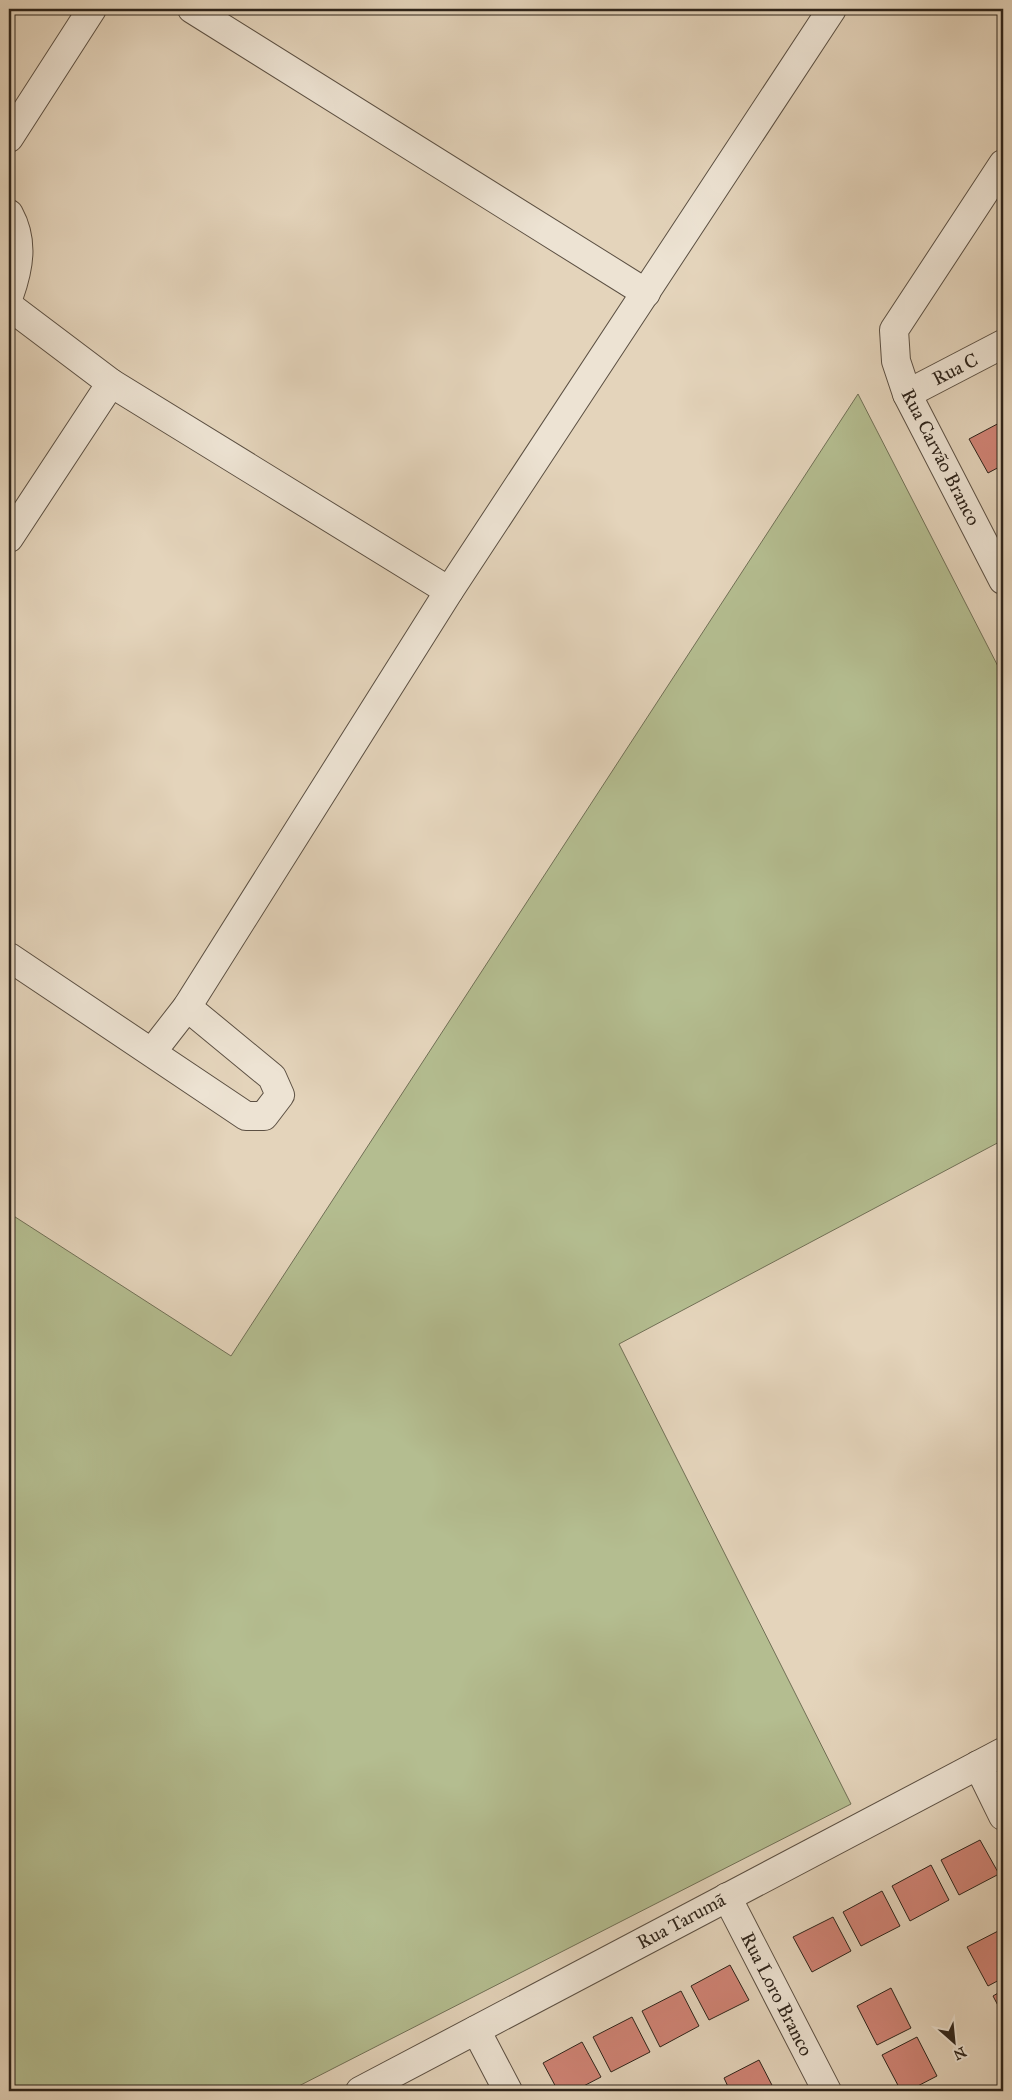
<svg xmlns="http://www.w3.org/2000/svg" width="1012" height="2100" font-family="'IM FELL Great Primer',serif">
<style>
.green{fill:#b4bd90;stroke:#717056}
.building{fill:#d08476;stroke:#2e241b}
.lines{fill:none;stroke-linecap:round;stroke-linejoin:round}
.minor-casing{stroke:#5c5043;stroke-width:30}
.minor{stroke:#ede3d3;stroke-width:28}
.labels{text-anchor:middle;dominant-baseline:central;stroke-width:4;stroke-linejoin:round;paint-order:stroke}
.street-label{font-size:19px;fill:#2e241b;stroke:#ede3d3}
</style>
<rect width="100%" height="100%" fill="#e4d4bb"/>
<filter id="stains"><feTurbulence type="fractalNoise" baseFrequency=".004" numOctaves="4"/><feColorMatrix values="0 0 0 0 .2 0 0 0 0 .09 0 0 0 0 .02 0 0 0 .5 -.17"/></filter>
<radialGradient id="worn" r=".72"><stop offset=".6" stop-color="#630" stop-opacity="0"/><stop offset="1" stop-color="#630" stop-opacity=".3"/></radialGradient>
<polygon class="green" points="858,394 1003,676 1003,1140 619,1344 851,1804 289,2091 9,2091 9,1213 231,1356"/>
<g class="building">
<polygon points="1003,421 1003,465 988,473 969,439"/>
<polygon points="980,1840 999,1874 959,1895 941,1860"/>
<polygon points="931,1865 949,1900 910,1921 892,1886"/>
<polygon points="882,1891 900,1926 861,1946 843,1912"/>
<polygon points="833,1917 851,1951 812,1972 793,1937"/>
<polygon points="1002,1929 1003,1978 988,1986 967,1947"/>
<polygon points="730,1965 749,2000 709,2020 691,1986"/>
<polygon points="891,1988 911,2028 877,2045 857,2006"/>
<polygon points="1003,1990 1003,2015 993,1996"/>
<polygon points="681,1991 699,2026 660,2047 642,2011"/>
<polygon points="632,2017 650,2052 611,2072 593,2037"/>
<polygon points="917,2037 937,2076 908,2091 901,2091 882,2055"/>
<polygon points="582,2042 601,2077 574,2091 558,2091 543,2063"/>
<polygon points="759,2060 775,2091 730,2091 724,2078"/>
</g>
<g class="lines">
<defs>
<g id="minor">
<polyline points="192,9 646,293"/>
<polyline points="9,138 92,9"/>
<polyline points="1003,164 894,330 896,361 907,394 1003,580"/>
<path d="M9,214c15,27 10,54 0,82"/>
<polyline points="9,306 111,383 449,591"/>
<polyline points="907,394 1003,344"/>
<polyline points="9,538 111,383"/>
<polyline points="9,957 246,1116 264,1116 280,1095 272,1077 187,1007"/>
<polyline points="152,1052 187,1007 449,591 832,9"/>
<polyline points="978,1765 1003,1816"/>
<polyline points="727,1897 827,2091"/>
<polyline points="476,2030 508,2091"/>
<polyline points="360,2091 1003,1752"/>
</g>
</defs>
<use href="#minor" class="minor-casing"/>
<use href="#minor" class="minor"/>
</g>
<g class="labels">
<g class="street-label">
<text transform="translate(955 369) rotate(-27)">Rua C</text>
<text transform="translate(941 457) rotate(63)">Rua Carvão Branco</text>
<text transform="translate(681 1921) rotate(-28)">Rua Tarumã</text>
<text transform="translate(777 1994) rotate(63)">Rua Loro Branco</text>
</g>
</g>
<rect width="1012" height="2100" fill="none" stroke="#e4d4bb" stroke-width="30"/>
<rect x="10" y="10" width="992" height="2080" fill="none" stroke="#2e241b" stroke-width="2.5"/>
<rect x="15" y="15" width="982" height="2070" fill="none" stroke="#2e241b"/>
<g transform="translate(954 2042) rotate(153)" stroke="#ede3d3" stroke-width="4" paint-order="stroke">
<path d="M0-4L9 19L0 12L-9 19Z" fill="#2e241b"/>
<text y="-8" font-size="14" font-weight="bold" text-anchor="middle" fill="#2e241b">N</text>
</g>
<rect width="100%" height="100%" filter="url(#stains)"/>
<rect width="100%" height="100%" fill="url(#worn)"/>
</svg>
